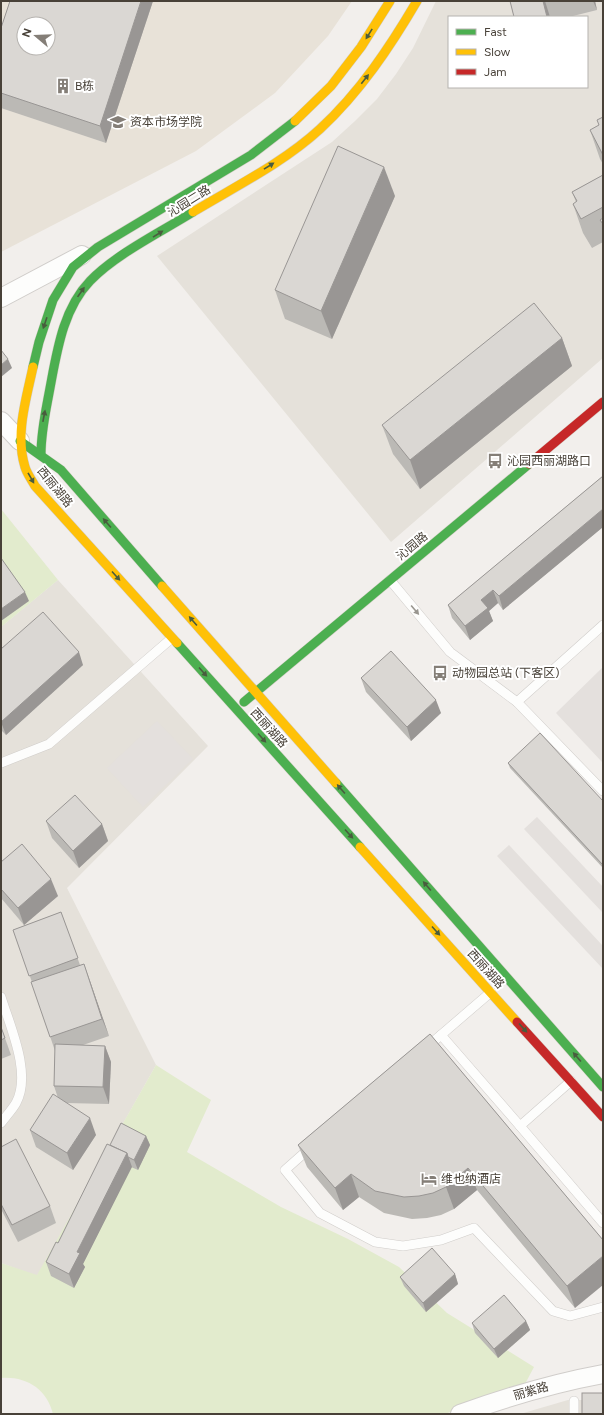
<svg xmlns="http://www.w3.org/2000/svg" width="604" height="1415" font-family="Figtree,'Noto Sans SC',sans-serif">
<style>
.residential{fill:#e5e1da;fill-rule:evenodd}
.education{fill:#e8e2d8;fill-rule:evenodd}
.green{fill:#e2ebcd}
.parking{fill:#e4e0dd}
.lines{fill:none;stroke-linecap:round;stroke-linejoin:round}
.lane-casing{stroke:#d0cdca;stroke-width:10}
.street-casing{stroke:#d0cdca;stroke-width:20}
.fast-casing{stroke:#d1ccc3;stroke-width:10}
.slow-casing{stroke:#d1ccc3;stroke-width:10}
.jam-casing{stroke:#d1ccc3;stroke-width:10}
.lane{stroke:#fdfdfc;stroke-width:9}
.street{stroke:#fdfdfc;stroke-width:18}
.fast{stroke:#4caf50;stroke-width:9}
.slow{stroke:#ffc107;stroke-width:9}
.jam{stroke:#c62828;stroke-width:9}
.wall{fill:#bbb9b5}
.shaded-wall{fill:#999694}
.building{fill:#dad7d3;stroke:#999694;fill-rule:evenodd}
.oneway{fill:#495c3e}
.oneway2{fill:#999690}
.labels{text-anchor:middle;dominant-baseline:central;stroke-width:4;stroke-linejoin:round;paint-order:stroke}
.poi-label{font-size:12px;fill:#484138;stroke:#fff;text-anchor:start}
.street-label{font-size:12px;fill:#484138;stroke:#fff}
</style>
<rect width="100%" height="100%" fill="#f2efec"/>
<g class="residential">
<path d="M436,1h167v357l-212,184 -234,-286 175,-114 23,-21 22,-22 19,-25 17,-26zM449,17h138v70h-138z"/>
<polygon points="58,580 208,746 67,888 156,1065 37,1276 1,1263 1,627"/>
<polygon points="568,1400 603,1400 603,1414 520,1414"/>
</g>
<path class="education" d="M1,1h351l-24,35 -53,57 -79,58 -195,101zM24,24h24v24h-24z"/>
<g class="green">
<polygon points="1,509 58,580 1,627"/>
<path d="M156,1065l55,35 -24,52 94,55 67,32 51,28 48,46 87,54 -9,17 -80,30h-392c-6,-25 -27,-38 -52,-36v-115l36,12z"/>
</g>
<g class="parking">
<polygon points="603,667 603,763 556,713"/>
<polygon points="157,721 193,759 143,807 107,768"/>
<polygon points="537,817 603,887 603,913 524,829"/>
<polygon points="509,845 603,946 603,969 497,856"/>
</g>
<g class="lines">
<defs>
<g id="lane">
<polyline points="390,580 450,652 517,702"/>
<polyline points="603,625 517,702 603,791"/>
<polyline points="1,763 49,744 172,638"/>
<path d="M1,997c9,29 31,77 15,106 -4,7 -10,13 -15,20"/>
<polyline points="441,1035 520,1126"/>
<polyline points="427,1047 491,992"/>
<polyline points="571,1081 520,1126 603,1223"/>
<polyline points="311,1147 285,1170 320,1213 375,1242 403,1246 441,1240 474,1228 553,1311 570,1316 603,1307"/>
<polyline points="574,1414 574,1401"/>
</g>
<g id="street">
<polyline points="1,298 82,255"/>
<polyline points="1,421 20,441"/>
<path d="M460,1414c47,-17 94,-31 143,-40"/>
</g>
<g id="fast">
<polyline points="33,367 39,342 53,300 73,267 98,247 251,155 295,121"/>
<polyline points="20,441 61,470 162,586"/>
<path d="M41,454c0,-23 5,-44 9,-66 7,-37 13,-79 40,-107 26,-27 71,-49 103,-69"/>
<polyline points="177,643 360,847"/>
<polyline points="244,702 529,464"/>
<polyline points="336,783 603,1087"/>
</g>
<g id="slow">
<polyline points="295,121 331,86 361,47 390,1"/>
<path d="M193,212c43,-26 90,-49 127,-83 40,-37 70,-82 97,-128"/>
<path d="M33,367c-7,33 -18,67 -8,100 2,7 7,13 10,19l142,157"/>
<polyline points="162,586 336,783"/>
<polyline points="360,847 517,1022"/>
</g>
<g id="jam">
<polyline points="529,464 603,402"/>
<polyline points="517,1022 603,1117"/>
</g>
</defs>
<use href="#lane" class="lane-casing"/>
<use href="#street" class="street-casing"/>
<use href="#fast" class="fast-casing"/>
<use href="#slow" class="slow-casing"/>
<use href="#jam" class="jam-casing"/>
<use href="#lane" class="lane"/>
<use href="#street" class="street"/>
<use href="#fast" class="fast"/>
<use href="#slow" class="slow"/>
<use href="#jam" class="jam"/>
</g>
<g class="wall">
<polygon points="10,1 153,1 106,143 1,108 1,28"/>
<polygon points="510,1 595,1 597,10 569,17 514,17"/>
<polygon points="603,117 603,164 600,159 590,130 599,125 597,120"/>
<polygon points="603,175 603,242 592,248 583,233 573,204 576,202 572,192"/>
<polygon points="395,196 332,339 285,319 275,290"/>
<polygon points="562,338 572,366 420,489 393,454 382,425"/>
<polygon points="603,476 603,527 503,610 498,603 489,611 493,621 470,640 452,618 448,605"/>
<polygon points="1,649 83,665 6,735 1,730"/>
<polygon points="361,678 441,713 411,741 366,692"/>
<polygon points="508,763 603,801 603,868 510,768"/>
<polygon points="46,821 102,824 108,841 79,868 52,838"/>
<polygon points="1,862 58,896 24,925 1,898"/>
<polygon points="61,912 80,965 84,964 109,1036 83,1045 105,1046 111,1062 109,1104 66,1103 96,1135 73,1170 36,1147 30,1130 58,1098 54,1086 55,1051 32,982 13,930"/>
<polygon points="1,1027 11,1055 1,1059"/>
<polygon points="430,1034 603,1240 575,1308 477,1190 454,1209 441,1215 427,1218 412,1219 384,1213 359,1197 343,1210 307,1167 298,1145"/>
<polygon points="146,1136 150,1145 138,1170 131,1167 83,1264 85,1267 74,1288 51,1276 46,1262 58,1243 110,1145"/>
<polygon points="1,1147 50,1206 56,1223 18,1242 1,1209"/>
<polygon points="455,1274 458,1284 426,1312 404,1286 400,1277"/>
<polygon points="526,1321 530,1330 498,1358 475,1333 472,1323"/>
</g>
<g class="shaded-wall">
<polygon points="141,1 153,1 106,143 100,126"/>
<polygon points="543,1 545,1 550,17 547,17"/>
<polygon points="593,1 595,1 597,10"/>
<polygon points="384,167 395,196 332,339 321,311"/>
<polygon points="562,338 572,366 420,489 410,460"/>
<polygon points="8,359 12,368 1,377 1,365"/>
<polygon points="603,509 603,527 503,610 499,596"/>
<polygon points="493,590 498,603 489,611 493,621 470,640 465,626 481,600"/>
<polygon points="25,592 29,601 1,621 1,609"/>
<polygon points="79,652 83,665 6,735 1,722"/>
<polygon points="436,700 441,713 411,741 407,727"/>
<polygon points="102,824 108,841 79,868 73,851"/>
<polygon points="51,879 58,896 24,925 18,908"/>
<polygon points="84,964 90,981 109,1036 102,1019"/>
<polygon points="105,1046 111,1062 109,1104 103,1087"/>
<polygon points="90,1118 96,1135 73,1170 67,1153"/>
<polygon points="146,1136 150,1145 138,1170 134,1160"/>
<polygon points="127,1153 132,1167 83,1264 85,1267 74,1288 69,1274 77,1252"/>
<polygon points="468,1168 477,1190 454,1209 446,1187"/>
<polygon points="351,1174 359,1197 343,1210 335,1188"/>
<polygon points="603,1256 603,1285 575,1308 567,1286"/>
<polygon points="455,1274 458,1284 426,1312 423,1303"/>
<polygon points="526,1321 530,1330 498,1358 494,1349"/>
</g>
<g class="building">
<path d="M10,1h131l-41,125 -99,-33v-65zM24,24h24v24h-24z"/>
<polygon points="510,1 543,1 547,17 514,17"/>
<polygon points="603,117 603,155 590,130 599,125 597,120"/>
<polygon points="338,146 384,167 321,311 275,290"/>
<polygon points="603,175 603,207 581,219 573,204 577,201 572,192"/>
<polygon points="603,218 603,224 600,220"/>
<polygon points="534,303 562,338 410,460 382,425"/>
<polygon points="1,350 8,359 1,365"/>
<polygon points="603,476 603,509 499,596 493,590 481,600 488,608 465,626 448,605"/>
<polygon points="1,558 25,592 1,609"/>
<polygon points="43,612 79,652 1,722 1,649"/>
<polygon points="391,651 436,700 407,727 361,678"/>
<polygon points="540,733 603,801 603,865 508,763"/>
<polygon points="75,795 102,824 73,851 46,821"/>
<polygon points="22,844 51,879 18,908 1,889 1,862"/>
<polygon points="61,912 78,958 29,976 13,930"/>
<polygon points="84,964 102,1019 50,1037 31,982"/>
<polygon points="1,1027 5,1038 1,1040"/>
<polygon points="430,1034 603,1240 603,1256 567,1286 468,1168 446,1187 433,1193 419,1196 404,1197 375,1191 351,1174 335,1188 298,1145"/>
<polygon points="55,1044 105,1046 103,1087 54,1086"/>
<polygon points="53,1094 90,1118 67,1153 30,1130"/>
<polygon points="121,1123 146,1136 134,1160 128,1157 127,1153 110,1145"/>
<polygon points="16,1139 50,1206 12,1225 1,1204 1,1147"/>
<polygon points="107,1144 127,1153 77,1252 80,1253 69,1274 46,1262 56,1242 58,1243"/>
<polygon points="432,1248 455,1274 423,1303 400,1277"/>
<polygon points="504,1295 526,1321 494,1349 472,1323"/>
<rect x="582" y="1393" width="21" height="21"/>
</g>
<defs><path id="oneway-solid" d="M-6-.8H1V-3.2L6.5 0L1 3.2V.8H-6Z"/></defs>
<g class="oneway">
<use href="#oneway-solid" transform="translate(369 34) rotate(122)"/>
<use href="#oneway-solid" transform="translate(365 79) rotate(-52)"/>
<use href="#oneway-solid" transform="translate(269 166) rotate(-32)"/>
<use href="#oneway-solid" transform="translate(158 234) rotate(-32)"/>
<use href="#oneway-solid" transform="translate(81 292) rotate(-55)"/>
<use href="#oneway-solid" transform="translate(45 323) rotate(109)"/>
<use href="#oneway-solid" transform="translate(44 416) rotate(-79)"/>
<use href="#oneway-solid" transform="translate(31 478) rotate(60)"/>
<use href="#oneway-solid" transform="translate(107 523) rotate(-131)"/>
<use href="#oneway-solid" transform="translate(116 576) rotate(48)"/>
<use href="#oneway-solid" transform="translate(193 621) rotate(-131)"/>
<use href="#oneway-solid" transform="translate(203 672) rotate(48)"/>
<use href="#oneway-solid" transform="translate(262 738) rotate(48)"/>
<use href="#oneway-solid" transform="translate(341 789) rotate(-131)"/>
<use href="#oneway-solid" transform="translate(349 834) rotate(48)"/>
<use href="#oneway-solid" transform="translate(427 886) rotate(-131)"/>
<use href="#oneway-solid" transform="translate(436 931) rotate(48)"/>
<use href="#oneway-solid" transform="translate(523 1028) rotate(48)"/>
<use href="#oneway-solid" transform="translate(577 1057) rotate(-131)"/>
</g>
<use class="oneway2" href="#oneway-solid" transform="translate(415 610) rotate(50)"/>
<defs>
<symbol id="building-bare" viewBox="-9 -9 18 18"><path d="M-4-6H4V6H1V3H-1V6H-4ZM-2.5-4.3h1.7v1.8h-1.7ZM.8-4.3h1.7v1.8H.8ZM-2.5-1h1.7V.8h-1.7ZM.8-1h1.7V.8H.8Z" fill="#847e77" stroke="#fff" stroke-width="2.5" paint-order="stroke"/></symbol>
<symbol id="university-bare" viewBox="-9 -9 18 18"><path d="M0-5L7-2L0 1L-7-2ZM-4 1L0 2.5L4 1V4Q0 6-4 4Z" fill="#847e77" stroke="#fff" stroke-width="2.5" paint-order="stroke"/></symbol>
<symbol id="bus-bare" viewBox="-9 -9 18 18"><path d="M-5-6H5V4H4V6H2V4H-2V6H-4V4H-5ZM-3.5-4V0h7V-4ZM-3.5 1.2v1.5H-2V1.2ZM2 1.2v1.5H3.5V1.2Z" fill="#847e77" stroke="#fff" stroke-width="2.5" paint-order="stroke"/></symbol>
<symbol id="hotel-bare" viewBox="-9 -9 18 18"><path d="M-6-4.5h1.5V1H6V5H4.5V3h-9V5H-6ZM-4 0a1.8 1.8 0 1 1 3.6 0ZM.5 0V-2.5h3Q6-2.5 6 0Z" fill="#847e77" stroke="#fff" stroke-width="2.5" paint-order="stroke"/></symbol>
</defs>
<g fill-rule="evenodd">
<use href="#building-bare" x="52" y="75" width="22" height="22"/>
<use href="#university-bare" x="107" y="111" width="22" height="22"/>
<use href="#bus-bare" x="484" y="450" width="22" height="22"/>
<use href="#bus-bare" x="429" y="662" width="22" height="22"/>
<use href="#hotel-bare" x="418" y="1168" width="22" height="22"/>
</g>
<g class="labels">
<g class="poi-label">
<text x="75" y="86">B栋</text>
<text x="130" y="122">资本市场学院</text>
<text x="507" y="461">沁园西丽湖路口</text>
<text x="452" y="673">动物园总站 (下客区)</text>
<text x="441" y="1179">维也纳酒店</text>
</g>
<g class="street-label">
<text transform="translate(189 201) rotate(-32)">沁园二路</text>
<text transform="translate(55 487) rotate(51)">西丽湖路</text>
<text transform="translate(412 546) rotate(-40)">沁园路</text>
<text transform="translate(269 728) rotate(48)">西丽湖路</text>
<text transform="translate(486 969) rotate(48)">西丽湖路</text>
<text transform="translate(531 1391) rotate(-16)">丽紫路</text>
</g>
</g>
<rect width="604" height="1415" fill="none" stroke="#484138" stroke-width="4"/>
<rect x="448" y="16" width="140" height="72" fill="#ffffff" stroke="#b6b3af"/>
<rect x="456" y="29" width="20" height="6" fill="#4caf50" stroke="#b6b3af"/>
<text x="484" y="36" font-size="12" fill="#484138">Fast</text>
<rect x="456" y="49" width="20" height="6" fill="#ffc107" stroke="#b6b3af"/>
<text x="484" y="56" font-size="12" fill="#484138">Slow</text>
<rect x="456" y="69" width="20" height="6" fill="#c62828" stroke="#b6b3af"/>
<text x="484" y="76" font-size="12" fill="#484138">Jam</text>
<g transform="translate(36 36) rotate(289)"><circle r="19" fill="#ffffff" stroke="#b6b3af"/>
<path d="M0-3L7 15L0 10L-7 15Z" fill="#847e77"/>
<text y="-6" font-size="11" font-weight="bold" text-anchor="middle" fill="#484138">N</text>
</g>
</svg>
